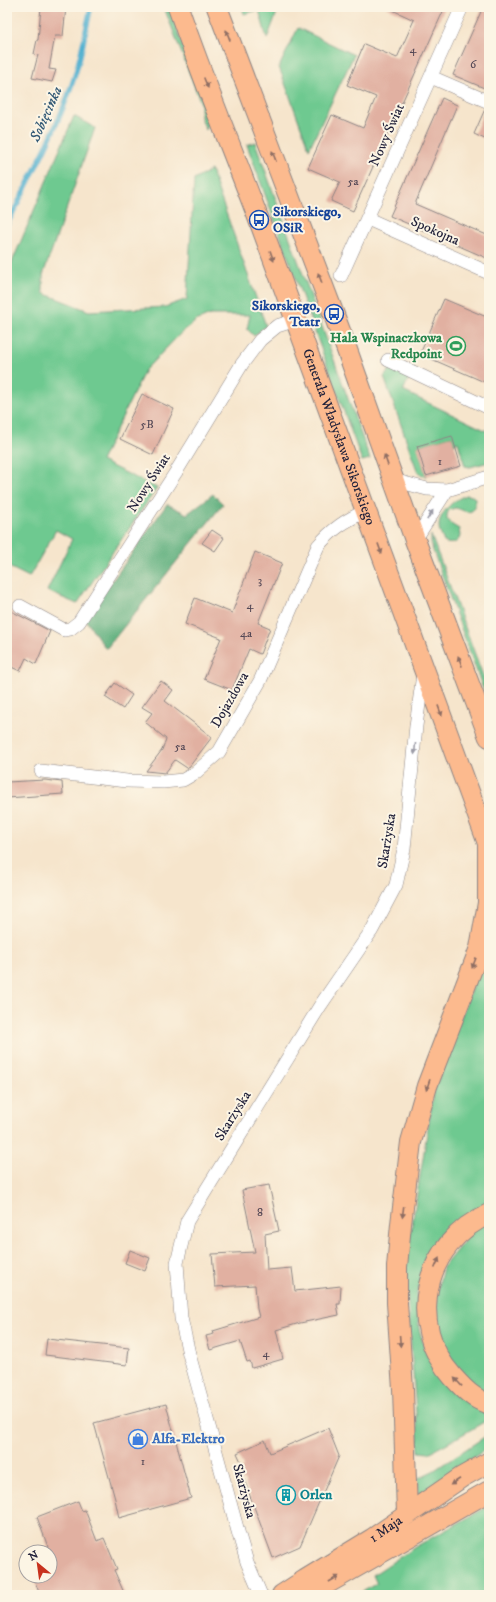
<svg xmlns="http://www.w3.org/2000/svg" width="496" height="1602" font-family="'IM FELL DW Pica',serif">
<style>
.green{fill:#6ec990;stroke:#487666}
.forest{fill:#5aad7a;stroke:#3e685a}
.lines{fill:none;stroke-linecap:round;stroke-linejoin:round}
.stream{stroke:#52b1d0;stroke-width:5}
.building{fill:#e1b0a1}
.street-casing{stroke:#8c8484;stroke-width:14}
.primary-casing{stroke:#8c8484;stroke-width:22}
.street{stroke:#fff;stroke-width:13}
.primary{stroke:#fcba8e;stroke-width:20}
.oneway{fill:#8f6e64}
.oneway2{fill:#9c9ca7}
.labels{text-anchor:middle;dominant-baseline:central;stroke-width:4;stroke-linejoin:round;paint-order:stroke}
.number-label{font-size:12px;fill:#524654}
.street-label{font-size:14px;fill:#22223b;stroke:#fcf5e5}
.transit-label{font-size:14px;font-weight:bold;fill:#164399;stroke:#fcf5e5;text-anchor:start}
.leisure-label{font-size:14px;font-weight:bold;fill:#27864d;stroke:#fcf5e5;text-anchor:end}
.shop-label{font-size:14px;font-weight:bold;fill:#366cbe;stroke:#fcf5e5;text-anchor:start}
.culture-label{font-size:14px;font-weight:bold;fill:#0d838f;stroke:#fcf5e5;text-anchor:start}
.water-label{font-size:15px;font-style:italic;fill:#355b77;stroke:#fcf5e5}
</style>
<rect width="100%" height="100%" fill="#fcf5e5"/>
<filter id="ink" filterUnits="userSpaceOnUse"><feTurbulence type="fractalNoise" baseFrequency=".025" numOctaves="2"/><feDisplacementMap in="SourceGraphic" scale="8" xChannelSelector="R" yChannelSelector="G"/><feConvolveMatrix kernelMatrix="1 2 1 2 8 2 1 2 1" color-interpolation-filters="sRGB"/></filter>
<filter id="wash" filterUnits="userSpaceOnUse"><feTurbulence type="fractalNoise" baseFrequency=".012" numOctaves="4" result="noise"/><feDisplacementMap in="SourceGraphic" scale="16" xChannelSelector="R" yChannelSelector="G"/><feGaussianBlur stdDeviation="0.9" result="paint"/><feColorMatrix in="noise" values="0 0 0 0 0 0 0 0 0 0 0 0 0 0 0 0 0 1.4 0 .05"/><feComposite in="paint" operator="in"/></filter>
<g filter="url(#wash)">
<rect width="100%" height="100%" fill="#f6e5cc"/>
<g class="green">
<polygon points="164,7 169,7 210,120 206,130 201,118 201,104"/>
<polygon points="242,7 279,7 267,39 259,10 244,14"/>
<polygon points="298,28 354,55 309,149 279,67"/>
<polygon points="74,116 95,128 43,275 43,293 89,311 165,307 187,299 194,180 211,170 266,326 254,336 247,329 250,315 210,315 196,321 181,333 145,370 101,461 157,488 77,604 47,591 72,539 56,530 29,577 7,566 7,274"/>
<polygon points="255,142 370,459 362,461 247,145"/>
<polygon points="390,369 409,378 403,391 489,432 489,462 470,467 465,466 458,442 454,444 452,436 418,446 426,476 421,475 417,470 384,377"/>
<path d="M467,495l5,1 3,2v10c-7,8 -12,1 -20,0l-6,2c-6,11 2,14 10,19l1,7c-2,8 -10,9 -16,6 -2,-5 -5,-11 -5,-15 0,-15 15,-28 28,-32z"/>
<polygon points="431,535 482,673 489,687 489,705 431,545"/>
<polygon points="482,959 489,963 489,1203 461,1218 438,1241 426,1265 417,1292 419,1329 427,1355 441,1377 489,1413 489,1419 453,1440 429,1453 419,1452 405,1267 434,1091"/>
<polygon points="489,1221 489,1395 477,1388 467,1379 443,1348 433,1310 443,1267 473,1230"/>
<polygon points="489,1434 489,1447 418,1495 418,1478 433,1471"/>
<polygon points="489,1506 489,1595 356,1595 377,1584 373,1575 415,1547"/>
</g>
<polygon class="forest" points="213,494 223,504 106,649 85,619 167,504 187,514"/>
<g class="lines">
<path class="stream" d="M7,225c22,-46 49,-92 65,-141 9,-25 13,-51 19,-77"/>
</g>
<g id="blocks">
<g class="building">
<polygon points="41,7 66,7 63,36 55,36 49,69 56,70 52,82 32,78 38,55 34,54 37,40 38,40"/>
<polygon points="386,7 445,7 353,211 331,201 340,182 308,168 332,115 363,128 376,97 347,85 364,44 397,58 414,20"/>
<polygon points="483,7 489,7 489,90 453,75"/>
<polygon points="442,98 457,105 415,204 489,236 489,259 390,216"/>
<polygon points="485,109 489,110 489,141 474,134"/>
<polygon points="444,299 489,318 489,384 420,354"/>
<polygon points="142,394 174,409 153,455 120,439"/>
<polygon points="452,436 461,466 426,476 417,446"/>
<polygon points="212,530 224,538 215,551 202,543"/>
<polygon points="255,552 282,563 258,623 270,628 260,654 249,649 232,690 204,679 221,638 185,624 195,598 232,613"/>
<polygon points="7,609 50,631 36,664 26,658 20,671 7,665"/>
<polygon points="161,681 173,690 165,701 212,737 189,767 187,768 175,760 165,773 146,771 162,750 166,739 145,722 152,713 142,707"/>
<polygon points="115,683 132,695 123,709 105,697"/>
<polygon points="45,780 62,782 63,794 7,798 7,782"/>
<polygon points="269,1185 279,1231 265,1234 267,1270 292,1268 295,1291 341,1286 340,1304 337,1304 339,1315 300,1323 276,1330 283,1359 252,1368 250,1361 247,1362 240,1341 210,1350 206,1336 214,1334 213,1331 259,1317 257,1309 255,1285 215,1287 212,1254 255,1252 242,1190"/>
<polygon points="130,1250 150,1258 145,1271 125,1263"/>
<polygon points="47,1339 129,1348 127,1365 45,1355"/>
<polygon points="166,1404 191,1498 119,1518 115,1499 94,1423"/>
<polygon points="328,1428 339,1456 300,1546 273,1558 244,1480 236,1479 243,1466 237,1453 265,1440 270,1453"/>
<polygon points="78,1501 82,1511 85,1510 97,1541 104,1538 117,1569 114,1570 125,1595 40,1595 34,1579 39,1576 50,1576 50,1552 38,1552 48,1547 37,1517"/>
</g>
</g>
</g>
<g filter="url(#ink)">
<use href="#blocks" fill-opacity="0" stroke="#8c8484" stroke-width="1"/>
<g class="lines">
<defs>
<g id="street">
<polyline points="431,77 489,102"/>
<polyline points="368,219 489,273"/>
<polyline points="341,276 462,7"/>
<polyline points="388,360 489,408"/>
<polyline points="393,480 427,489 447,490 489,477"/>
<polyline points="415,540 447,490"/>
<polyline points="20,606 64,630 70,629 79,622 176,472 242,364 260,340 277,326 296,320"/>
<path d="M41,771l86,10 36,1 20,-2 12,-7 24,-21 41,-71 58,-135c14,-17 28,-26 48,-35"/>
<polyline points="261,1595 247,1562 239,1535 189,1354 181,1318 177,1263 187,1221 320,1006 372,930 396,885 404,849 416,726 423,674"/>
</g>
<g id="primary">
<path id="s1" d="M178,7c25,72 54,142 81,213l230,626"/>
<polyline points="217,7 342,336 415,540 489,737"/>
<path d="M489,1214c-65,28 -84,110 -36,163 11,12 20,22 36,27"/>
<polyline points="407,1514 403,1389 397,1303 397,1267 401,1224 411,1142 427,1086 480,948 488,903 488,842"/>
<polyline points="300,1594 328,1583 489,1491"/>
<path id="s2" d="M282,1595l23,-15 67,-41 90,-62 27,-15"/>
</g>
</defs>
<use href="#street" class="street-casing"/>
<use href="#primary" class="primary-casing"/>
<use href="#street" class="street"/>
<use href="#primary" class="primary"/>
</g>
<defs><path id="oneway-solid" d="M-6-.8H1V-3.2L6.5 0L1 3.2V.8H-6Z"/></defs>
<g class="oneway">
<use href="#oneway-solid" transform="translate(228 35) rotate(-111)"/>
<use href="#oneway-solid" transform="translate(206 83) rotate(68)"/>
<use href="#oneway-solid" transform="translate(274 156) rotate(-111)"/>
<use href="#oneway-solid" transform="translate(272 256) rotate(70)"/>
<use href="#oneway-solid" transform="translate(320 278) rotate(-111)"/>
<use href="#oneway-solid" transform="translate(386 460) rotate(-110)"/>
<use href="#oneway-solid" transform="translate(380 549) rotate(70)"/>
<use href="#oneway-solid" transform="translate(460 661) rotate(-111)"/>
<use href="#oneway-solid" transform="translate(440 711) rotate(70)"/>
<use href="#oneway-solid" transform="translate(474 963) rotate(111)"/>
<use href="#oneway-solid" transform="translate(428 1085) rotate(109)"/>
<use href="#oneway-solid" transform="translate(403 1212) rotate(97)"/>
<use href="#oneway-solid" transform="translate(437 1263) rotate(-67)"/>
<use href="#oneway-solid" transform="translate(400 1341) rotate(86)"/>
<use href="#oneway-solid" transform="translate(458 1382) rotate(-133)"/>
<use href="#oneway-solid" transform="translate(455 1482) rotate(147)"/>
<use href="#oneway-solid" transform="translate(334 1579) rotate(-30)"/>
</g>
<g class="oneway2">
<use href="#oneway-solid" transform="translate(430 515) rotate(-58)"/>
<use href="#oneway-solid" transform="translate(415 749) rotate(95)"/>
</g>
</g>
<defs>
<symbol id="bus-ring" viewBox="-11 -11 22 22"><circle r="9.5" fill="#fcf5e5" stroke="#1a4fb4" stroke-width="1.5"/><path d="M-5-6H5V4H4V6H2V4H-2V6H-4V4H-5ZM-3.5-4V0h7V-4ZM-3.5 1.2v1.5H-2V1.2ZM2 1.2v1.5H3.5V1.2Z" fill="#1a4fb4"/></symbol>
<symbol id="stadium-ring" viewBox="-11 -11 22 22"><circle r="9.5" fill="#fcf5e5" stroke="#2e9e5b" stroke-width="1.5"/><path d="M0-5a6.5 5 0 1 0 0 10a6.5 5 0 1 0 0-10ZM-3.5-1.8h7v3.6h-7Z" fill="#2e9e5b"/></symbol>
<symbol id="shop-ring" viewBox="-11 -11 22 22"><circle r="9.5" fill="#fcf5e5" stroke="#3f7fe0" stroke-width="1.5"/><path d="M-5-2.5h2.3a2.7 3.5 0 0 1 5.4 0H5L5.5 6h-11ZM-1.5-2.5h3a1.5 2.3 0 0 0-3 0Z" fill="#3f7fe0"/></symbol>
<symbol id="building-ring" viewBox="-11 -11 22 22"><circle r="9.5" fill="#fcf5e5" stroke="#0f9aa8" stroke-width="1.5"/><path d="M-4-6H4V6H1V3H-1V6H-4ZM-2.5-4.3h1.7v1.8h-1.7ZM.8-4.3h1.7v1.8H.8ZM-2.5-1h1.7V.8h-1.7ZM.8-1h1.7V.8H.8Z" fill="#0f9aa8"/></symbol>
</defs>
<g fill-rule="evenodd">
<use href="#bus-ring" x="248" y="209" width="22" height="22"/>
<use href="#bus-ring" x="323" y="303" width="22" height="22"/>
<use href="#stadium-ring" x="445" y="335" width="22" height="22"/>
<use href="#shop-ring" x="127" y="1428" width="22" height="22"/>
<use href="#building-ring" x="275" y="1484" width="22" height="22"/>
</g>
<g class="labels">
<g class="number-label">
<text x="413" y="49">4</text>
<text x="473" y="64">6</text>
<text x="353" y="181">5a</text>
<text x="147" y="424">5B</text>
<text x="440" y="461">1</text>
<text x="260" y="580">3</text>
<text x="250" y="605">4</text>
<text x="246" y="633">4a</text>
<text x="180" y="746">5a</text>
<text x="260" y="1212">8</text>
<text x="266" y="1353">4</text>
<text x="143" y="1461">1</text>
</g>
<g class="street-label">
<text transform="translate(387 135) rotate(-66)">Nowy Świat</text>
<text transform="translate(435 231) rotate(24)">Spokojna</text>
<text stroke="none"><textPath href="#s1" startOffset="459">Generała Władysława Sikorskiego</textPath></text>
<text transform="translate(149 483) rotate(-57)">Nowy Świat</text>
<text transform="translate(230 700) rotate(-60)">Dojazdowa</text>
<text transform="translate(387 841) rotate(-81)">Skarżyska</text>
<text transform="translate(233 1116) rotate(-58)">Skarżyska</text>
<text transform="translate(244 1491) rotate(75)">Skarżyska</text>
<text stroke="none"><textPath href="#s2" startOffset="123">1 Maja</textPath></text>
</g>
<g class="transit-label">
<text x="273" y="212">Sikorskiego,<tspan x="273" dy="16">OSiR</tspan></text>
<text x="320" y="306" text-anchor="end">Sikorskiego,<tspan x="320" dy="16">Teatr</tspan></text>
</g>
<g class="leisure-label">
<text x="442" y="338">Hala Wspinaczkowa<tspan x="442" dy="16">Redpoint</tspan></text>
</g>
<g class="shop-label">
<text x="152" y="1439">Alfa-Elektro</text>
</g>
<g class="culture-label">
<text x="300" y="1495">Orlen</text>
</g>
<g class="water-label">
<text transform="translate(46 114) rotate(-66)">Sobięcinka</text>
</g>
</g>
<rect width="496" height="1602" fill="none" stroke="#fcf5e5" stroke-width="24"/>
<g transform="translate(38 1564) rotate(331)"><circle r="19" fill="#fcf5e5" stroke="#a5a1a1"/>
<path d="M0-3L7 15L0 10L-7 15Z" fill="#c8321e"/>
<text y="-6" font-size="11" font-weight="bold" text-anchor="middle" fill="#22223b">N</text>
</g>
</svg>
